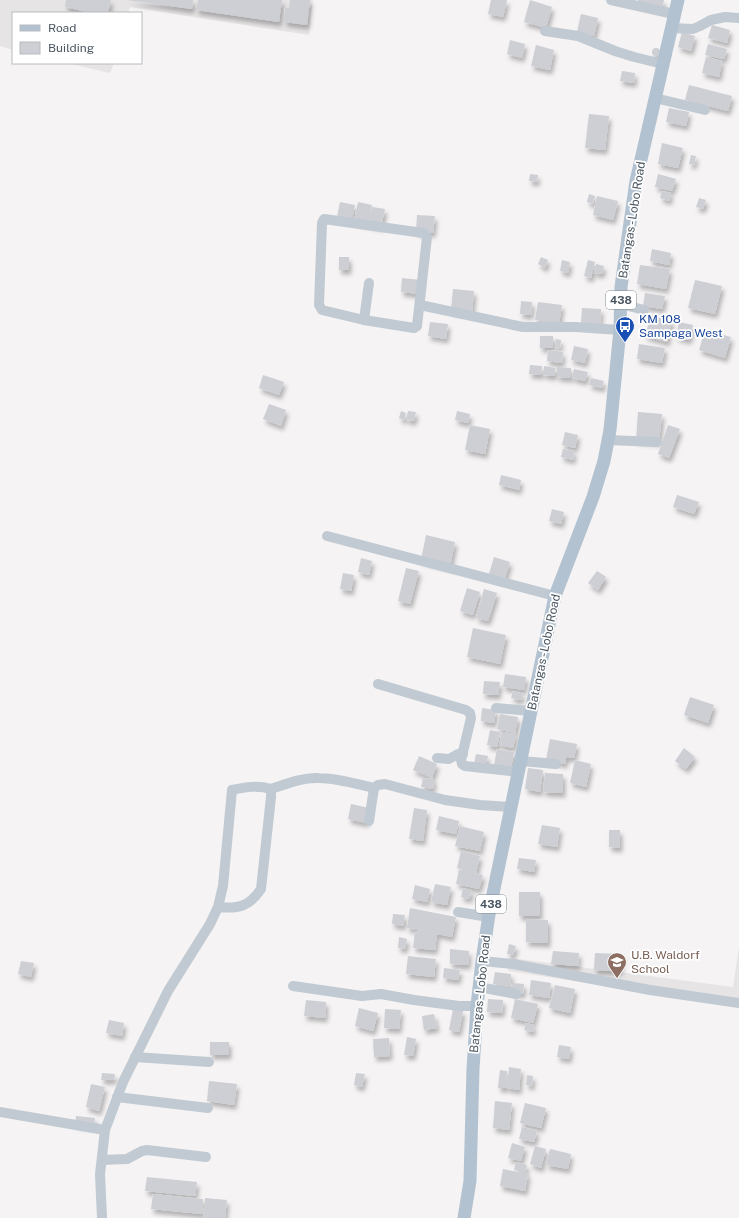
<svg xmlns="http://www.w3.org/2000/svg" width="739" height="1218" font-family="'Public Sans',sans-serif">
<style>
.education{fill:#e6e4e5}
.building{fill:#cdcfd5;filter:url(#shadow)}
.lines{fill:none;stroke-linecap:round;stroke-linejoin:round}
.minor{stroke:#c1cad2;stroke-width:10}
.major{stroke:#b3c2d1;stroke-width:13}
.labels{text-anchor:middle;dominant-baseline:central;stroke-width:3.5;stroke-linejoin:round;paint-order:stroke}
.shield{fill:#fff;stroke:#808990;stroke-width:1}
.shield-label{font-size:11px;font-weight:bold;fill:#4a5661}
.street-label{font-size:12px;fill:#4a5661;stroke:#fff}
.transit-label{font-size:12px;fill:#164399;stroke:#fff;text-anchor:start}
.education-label{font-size:12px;fill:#785e54;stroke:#fff;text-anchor:start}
</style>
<defs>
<filter id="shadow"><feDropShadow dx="2.5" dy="4.5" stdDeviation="2" flood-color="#0004"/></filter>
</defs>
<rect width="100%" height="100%" fill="#f5f3f3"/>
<g class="education">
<polygon points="0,0 313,0 309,35 130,7 128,13 13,13 13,50 0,46"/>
<polygon points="67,63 114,63 110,73"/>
<polygon points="739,947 739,1006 508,971 511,958 733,987"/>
</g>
<g class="building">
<polygon points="66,0 111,0 108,13 91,13 65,7"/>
<polygon points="127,0 193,0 192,9"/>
<polygon points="198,0 282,0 279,22 196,10"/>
<polygon points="290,0 310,0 307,25 284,22 285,8 289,8"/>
<polygon points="491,0 507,0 503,17 488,14"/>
<polygon points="530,0 552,7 546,28 524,22"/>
<polygon points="638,0 664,0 662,9 637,4"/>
<polygon points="581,14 598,18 594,36 577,32"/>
<polygon points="712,25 730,30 727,43 708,38"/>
<polygon points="682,32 695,36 691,51 678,47"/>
<polygon points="510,40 525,44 522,58 507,54"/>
<polygon points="708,44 727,49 724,59 705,55"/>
<polygon points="536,45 554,50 550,70 531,66"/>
<circle cx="656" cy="52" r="4"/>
<polygon points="706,57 722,61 719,77 702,73"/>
<polygon points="622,71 635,73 634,83 620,81"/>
<polygon points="689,85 732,96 728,111 685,100"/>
<polygon points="669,108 689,112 686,126 666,122"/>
<polygon points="589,114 609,116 605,150 585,148"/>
<polygon points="662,143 683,148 678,168 658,164"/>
<polygon points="691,155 696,156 694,165 689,164"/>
<polygon points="530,174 538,175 537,182 529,181"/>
<polygon points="658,174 676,179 672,191 655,187"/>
<polygon points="662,191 671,193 669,201 660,198"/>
<polygon points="589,194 595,196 593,204 587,202"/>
<polygon points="597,196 618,201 613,220 593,215"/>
<polygon points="699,198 706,200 703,209 696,207"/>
<polygon points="340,202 355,205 352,220 337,217"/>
<polygon points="358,202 372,205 368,224 354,221"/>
<polygon points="372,207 385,209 381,227 369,224"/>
<polygon points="417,215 435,216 433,233 416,232"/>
<polygon points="652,249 671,253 669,265 650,261"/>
<rect x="339" y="257" width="10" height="13"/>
<polygon points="541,257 548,260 545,268 538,264"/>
<polygon points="562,260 570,262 568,273 560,271"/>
<polygon points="588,260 595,262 591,278 584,276"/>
<polygon points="596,264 604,266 602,274 594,273"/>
<polygon points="640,265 670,269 666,289 637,284"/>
<polygon points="402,278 421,280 419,294 401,292"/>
<polygon points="695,280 722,286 715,314 688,308"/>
<polygon points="453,289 474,291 472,312 451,310"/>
<polygon points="645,293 665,296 662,309 643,306"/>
<polygon points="521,301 532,302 531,315 520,314"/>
<polygon points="538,302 562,305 559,324 535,320"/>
<polygon points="582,308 601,309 600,325 581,324"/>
<polygon points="651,315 672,321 667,342 645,336"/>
<polygon points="430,322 448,324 446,339 428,336"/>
<polygon points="679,322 693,325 689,340 676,337"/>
<polygon points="705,330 731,337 725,358 699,350"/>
<rect x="540" y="336" width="13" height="12"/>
<polygon points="556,339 561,340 560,348 555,347"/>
<polygon points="639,344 665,348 662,363 637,359"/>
<polygon points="574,346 588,349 585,363 571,360"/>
<polygon points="548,350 563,352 562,363 547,361"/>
<polygon points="530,365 542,366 541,375 529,374"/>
<polygon points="544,366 556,368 554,376 543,375"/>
<polygon points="557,367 571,368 571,378 557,377"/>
<polygon points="574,369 588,372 585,381 572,378"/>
<polygon points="263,375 284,382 279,395 259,388"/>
<polygon points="591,378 604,381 602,388 589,385"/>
<polygon points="269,404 286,410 281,426 263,419"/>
<polygon points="401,411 406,413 404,420 399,418"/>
<polygon points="408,411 416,412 414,421 406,420"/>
<polygon points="457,411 470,414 468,423 455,420"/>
<polygon points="638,412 662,414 659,442 636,440"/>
<polygon points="470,425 490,429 485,454 465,450"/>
<polygon points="668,425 680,429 669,458 658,454"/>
<polygon points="565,432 578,435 575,448 562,445"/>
<polygon points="563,449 574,451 573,460 561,457"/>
<polygon points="501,475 521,480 519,490 499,485"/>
<polygon points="677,495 699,502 694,514 673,507"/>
<polygon points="552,509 564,512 561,524 549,521"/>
<polygon points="426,535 455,542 450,567 421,560"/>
<polygon points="494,557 510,562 505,578 489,574"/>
<polygon points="361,558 372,561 369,575 358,572"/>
<polygon points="406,568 419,571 410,604 398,601"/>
<polygon points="597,571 606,577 598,590 588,583"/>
<polygon points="343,573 354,575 351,591 340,589"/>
<polygon points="467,588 480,592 473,615 460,611"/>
<polygon points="484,589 497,593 488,621 476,618"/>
<polygon points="473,628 506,635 500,664 467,657"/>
<polygon points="505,674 526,677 524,690 503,687"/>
<polygon points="484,681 500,682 498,695 483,694"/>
<polygon points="513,691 523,694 521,700 511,698"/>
<polygon points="690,697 714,705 708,723 684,715"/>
<polygon points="482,708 496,710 494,723 481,721"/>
<polygon points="500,714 518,717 515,733 497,729"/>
<polygon points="490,730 500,732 497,747 487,745"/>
<polygon points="502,732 516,734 513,748 499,745"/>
<polygon points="550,739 577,744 574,758 566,757 565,764 546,760"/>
<polygon points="684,748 695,757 686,769 675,761"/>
<polygon points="497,749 514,752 511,768 494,765"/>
<polygon points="476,754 488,756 486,766 474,764"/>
<polygon points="419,756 437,764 432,778 413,770"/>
<polygon points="575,760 591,764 586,787 570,783"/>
<polygon points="528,768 543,770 540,792 525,789"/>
<polygon points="545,773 563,774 563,793 543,792"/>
<polygon points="423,778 434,779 433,789 421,787"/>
<polygon points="351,804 369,808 366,823 348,819"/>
<polygon points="414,808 427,810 423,841 409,839"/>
<polygon points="439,816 459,821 456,834 436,830"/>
<polygon points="542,825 560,828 557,847 538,844"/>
<polygon points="460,826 484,832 480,851 455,846"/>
<polygon points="609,830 620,830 620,848 609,847"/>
<polygon points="461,851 480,856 476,873 457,868"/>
<polygon points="519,858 536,860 534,872 517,869"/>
<polygon points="459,870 483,875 479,889 456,884"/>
<polygon points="435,884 451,887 447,905 431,902"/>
<polygon points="415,885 430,889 427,902 412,899"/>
<polygon points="463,888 472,891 469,899 461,897"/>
<rect x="519" y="892" width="21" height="24"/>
<polygon points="410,908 456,917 452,937 407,928"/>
<polygon points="393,914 405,915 403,926 392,924"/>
<polygon points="526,919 548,920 548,943 526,942"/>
<polygon points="415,931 437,934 435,950 413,948"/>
<polygon points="399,937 407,939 405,949 398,948"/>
<polygon points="509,944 516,946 513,955 507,954"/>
<polygon points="450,949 469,951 468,965 450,964"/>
<polygon points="553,951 579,953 578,966 551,964"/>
<polygon points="595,953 622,954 620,971 594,970"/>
<polygon points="408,956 436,959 434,977 406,974"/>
<polygon points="21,961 34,963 31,977 18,974"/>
<polygon points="444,968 460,970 458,980 443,978"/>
<polygon points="495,972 511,974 510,987 493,984"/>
<polygon points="531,980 551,983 549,998 529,995"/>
<polygon points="512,983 524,984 523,994 511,993"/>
<polygon points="555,985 575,989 570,1013 549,1008"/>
<polygon points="488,999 503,1000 502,1013 487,1012"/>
<polygon points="515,999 538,1004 533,1023 511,1018"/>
<polygon points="306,1000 326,1002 325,1018 304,1016"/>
<polygon points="359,1008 378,1013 373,1031 355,1026"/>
<polygon points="385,1009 401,1010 399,1029 384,1028"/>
<polygon points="453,1009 463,1011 459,1032 449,1030"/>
<polygon points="434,1014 437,1028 424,1030 422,1016"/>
<polygon points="109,1020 124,1023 122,1036 106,1033"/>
<polygon points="526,1023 534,1025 533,1032 524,1030"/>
<polygon points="407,1037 416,1039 413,1056 404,1055"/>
<polygon points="389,1038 390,1056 374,1057 373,1039"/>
<rect x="210" y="1042" width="19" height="13"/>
<polygon points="559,1045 571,1047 569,1059 557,1057"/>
<polygon points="509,1067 521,1069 519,1090 507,1088"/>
<polygon points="500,1070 507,1071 506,1088 498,1088"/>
<polygon points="102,1073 115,1074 114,1080 101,1080"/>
<polygon points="356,1073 365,1074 362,1087 354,1085"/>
<polygon points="527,1075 533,1076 532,1086 526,1085"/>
<polygon points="209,1081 237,1084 234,1105 207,1101"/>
<polygon points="91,1084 105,1087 99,1111 86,1107"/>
<polygon points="495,1101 512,1103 509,1130 493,1128"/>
<polygon points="525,1103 546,1108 541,1128 520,1123"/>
<polygon points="76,1116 95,1118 94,1126 75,1124"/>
<polygon points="522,1127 537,1131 534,1142 519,1139"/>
<polygon points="512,1143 525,1147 521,1161 508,1158"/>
<polygon points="535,1146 546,1149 541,1168 530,1164"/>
<polygon points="550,1149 571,1154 568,1169 546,1165"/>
<polygon points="516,1162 527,1165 525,1173 514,1170"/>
<polygon points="503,1169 528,1174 525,1191 500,1186"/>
<polygon points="147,1177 197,1182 195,1196 145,1191"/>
<polygon points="153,1194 203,1199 202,1214 151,1209"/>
<polygon points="205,1198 227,1200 225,1218 203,1218"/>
</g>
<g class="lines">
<g class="minor">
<polyline points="611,0 674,14"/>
<polyline points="671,28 693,29 700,26 711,20 725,17 739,18"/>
<polyline points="545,31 578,36 615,51 634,57 663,64"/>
<polyline points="655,98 705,110"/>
<polygon points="324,219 423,233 427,237 417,326 414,328 364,320 322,310 319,305 322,223"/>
<polyline points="621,304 644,310"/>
<polyline points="420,305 523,327 576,327 620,330"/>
<polyline points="364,320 369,283"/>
<polyline points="608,440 657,442"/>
<polyline points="327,536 555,596"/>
<polyline points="378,684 466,710 470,713 471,718 461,760 462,764 465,766 519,772"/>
<polyline points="496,708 531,711"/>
<polyline points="437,758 449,759 458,754 463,754"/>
<polyline points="521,761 556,764"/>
<path d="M271,789c15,-5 32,-12 48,-11 18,0 37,6 55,10"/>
<polyline points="369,821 374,788 378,785 385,784 445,800 480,805 511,807"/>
<polyline points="458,912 489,917"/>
<polyline points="482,961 513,964 650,990 739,1003"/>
<polyline points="293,986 362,996 381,994 414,1000 459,1006 477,1006"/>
<polyline points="479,987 516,994"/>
<polyline points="135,1057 209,1062"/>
<polyline points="117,1097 208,1108"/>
<polyline points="0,1112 105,1130"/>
<polyline points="102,1160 127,1159 142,1151 147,1150 206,1157"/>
<path d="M102,1218l-2,-44 5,-44 18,-48 45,-91 42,-67 8,-17 5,-21 9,-96c14,-3 25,-5 39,-1v8l-10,92c-12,18 -23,20 -43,18"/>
</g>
<polyline class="major" points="464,1218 470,1181 473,1069 477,1006 482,961 490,908 555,596 593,497 604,461 610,430 620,330 621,287 629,230 636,181 678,0"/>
</g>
<defs>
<symbol id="bus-pin" viewBox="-11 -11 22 30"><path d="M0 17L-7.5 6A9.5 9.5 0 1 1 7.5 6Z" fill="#1a4fb4" stroke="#fff"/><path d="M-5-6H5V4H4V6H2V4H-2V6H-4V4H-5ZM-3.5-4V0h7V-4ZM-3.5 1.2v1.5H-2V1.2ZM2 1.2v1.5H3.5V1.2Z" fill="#fff"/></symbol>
<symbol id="school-pin" viewBox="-11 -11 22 30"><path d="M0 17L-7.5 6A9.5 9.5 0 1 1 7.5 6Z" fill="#8d6e63" stroke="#fff"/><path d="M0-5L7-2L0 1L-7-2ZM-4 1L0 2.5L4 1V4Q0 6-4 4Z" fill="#fff"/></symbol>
</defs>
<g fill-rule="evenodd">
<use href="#bus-pin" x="614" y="315" width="22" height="30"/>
<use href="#school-pin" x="606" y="951" width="22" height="30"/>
</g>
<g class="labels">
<g class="shield">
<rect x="606" y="291" width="30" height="18" rx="3"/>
<rect x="476" y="895" width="30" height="18" rx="3"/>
</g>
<g class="shield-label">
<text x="621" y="300">438</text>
<text x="491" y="904">438</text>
</g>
<g class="street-label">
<text transform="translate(632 220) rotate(-81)">Batangas - Lobo Road</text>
<text transform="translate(544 652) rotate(-78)">Batangas - Lobo Road</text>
<text transform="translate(480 994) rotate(-84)">Batangas - Lobo Road</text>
</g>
<g class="transit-label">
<text x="639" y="319">KM 108<tspan x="639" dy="14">Sampaga West</tspan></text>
</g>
<g class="education-label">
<text x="631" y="955">U.B. Waldorf<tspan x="631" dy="14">School</tspan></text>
</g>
</g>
<rect x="12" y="12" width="130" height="52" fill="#ffffff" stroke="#b7bbc0"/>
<rect x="20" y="25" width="20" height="6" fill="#b3c2d1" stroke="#b7bbc0"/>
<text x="48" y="32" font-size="12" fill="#4a5661">Road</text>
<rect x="20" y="42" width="20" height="12" fill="#cdcfd5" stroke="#b7bbc0"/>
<text x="48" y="52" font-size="12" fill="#4a5661">Building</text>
</svg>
